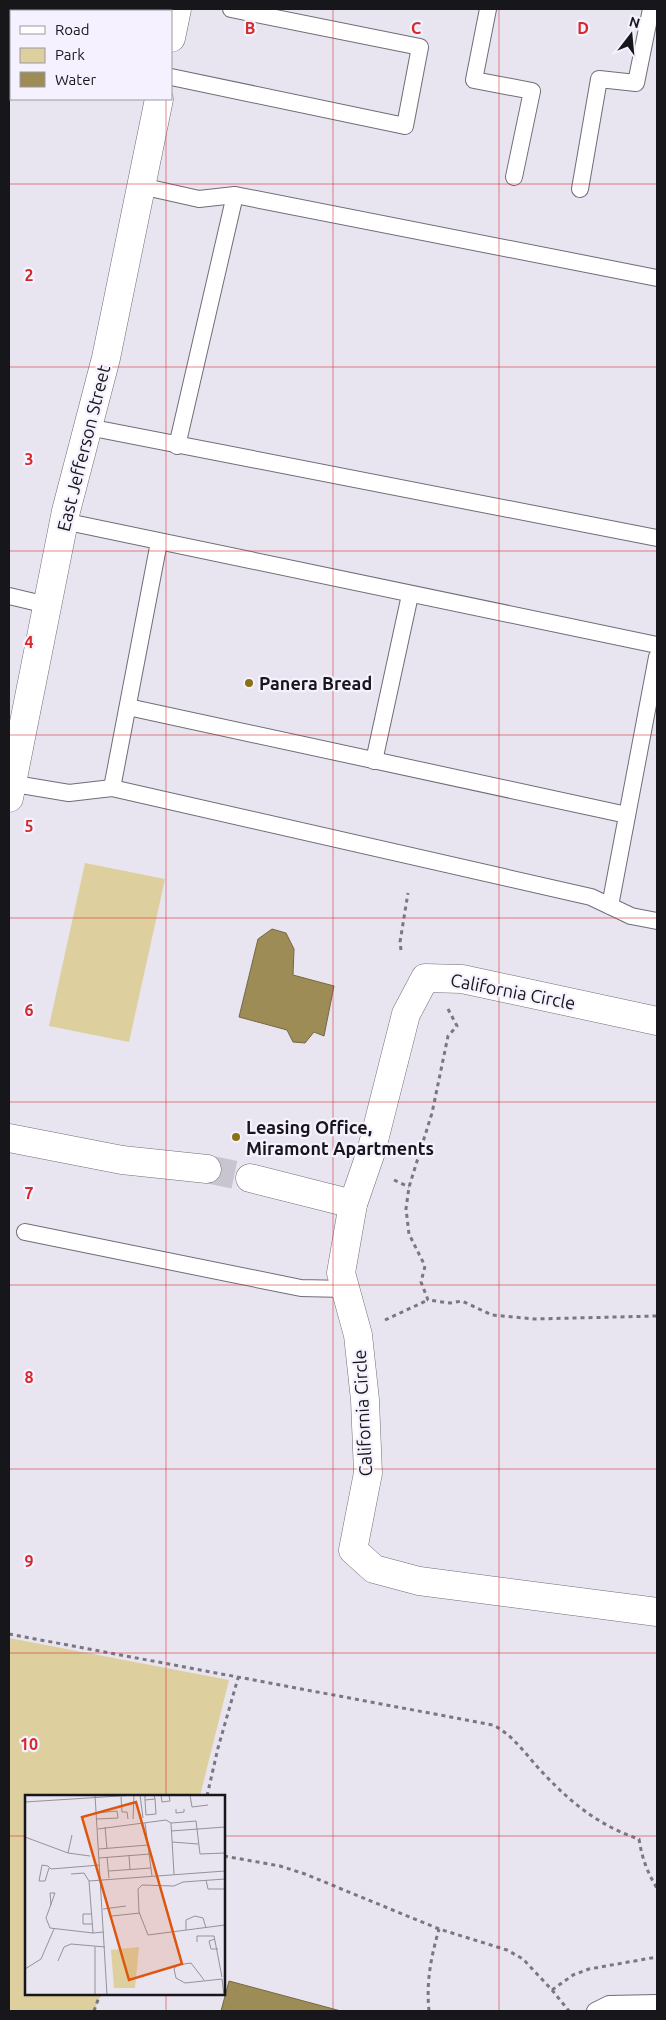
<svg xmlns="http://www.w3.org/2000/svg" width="666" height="2020" font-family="Ubuntu,sans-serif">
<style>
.green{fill:#decf9e}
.water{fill:#9d8c55;stroke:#756943}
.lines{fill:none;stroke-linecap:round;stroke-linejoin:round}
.street-tunnel{stroke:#c9c5d0;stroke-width:28;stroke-dasharray:28 14;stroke-linecap:butt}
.lane-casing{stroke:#716d78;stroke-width:18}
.street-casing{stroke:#716d78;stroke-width:29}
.secondary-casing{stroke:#716d78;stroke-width:29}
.path{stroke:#79777f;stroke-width:3;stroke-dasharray:4 4;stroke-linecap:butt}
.lane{stroke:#fff;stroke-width:16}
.street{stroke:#fff;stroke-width:28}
.secondary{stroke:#fff;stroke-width:28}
.grid{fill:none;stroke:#d62828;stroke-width:1;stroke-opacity:0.55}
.poi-dot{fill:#8a7214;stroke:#f5f1fe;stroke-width:2}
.labels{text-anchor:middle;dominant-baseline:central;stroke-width:4.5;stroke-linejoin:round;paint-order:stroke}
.street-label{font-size:18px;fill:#17161a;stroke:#f5f1fe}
.poi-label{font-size:18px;font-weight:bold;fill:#17161a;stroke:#f5f1fe;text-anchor:start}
.inset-road{fill:none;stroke:#94929a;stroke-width:1}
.view{fill:#de560d;fill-opacity:0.15;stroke:#de560d;stroke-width:2.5}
.inset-edge{fill:none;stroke:#17161a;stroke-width:2.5}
.grid-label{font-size:16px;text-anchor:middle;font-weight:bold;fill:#d62828;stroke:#f5f1fe;stroke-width:4.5;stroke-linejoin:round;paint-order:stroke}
</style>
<rect width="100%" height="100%" fill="#e8e4f0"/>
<g class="green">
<polygon points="85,863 165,879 129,1042 49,1026"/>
<polygon points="9,1638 229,1680 200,1796 26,1796 26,1994 101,1994 94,2011 9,2011"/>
</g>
<g class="water">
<polygon points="272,929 286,933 294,949 293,975 334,986 324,1036 314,1032 305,1043 293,1042 287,1030 239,1017 258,939"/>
<polygon points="229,1981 341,2011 221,2011"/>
</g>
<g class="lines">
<polyline class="street-tunnel" points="207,1169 250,1178"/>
<defs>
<g id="lane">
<polyline points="488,9 474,80 532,91 514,177"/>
<polyline points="171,77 405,126 420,47 231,9"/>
<polyline points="141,186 199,199 235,195 657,278"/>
<polyline points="580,189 599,79 636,83 651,9"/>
<polyline points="88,427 657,538"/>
<polyline points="177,446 235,195"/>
<polyline points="63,521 657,645"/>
<polyline points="9,596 47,605"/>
<polyline points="128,707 627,815"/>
<polyline points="374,761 410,595"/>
<polyline points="9,783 69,793 112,788 591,897 631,916 657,921"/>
<polyline points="112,788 159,542"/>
<polyline points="610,906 657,657"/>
<polyline points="25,1232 301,1288 345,1289"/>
<polyline points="595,2011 609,2004 657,2003"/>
</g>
<g id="street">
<polyline points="657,1021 462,979 425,978 406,1014 371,1152 353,1204 341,1273 358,1335 365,1400 368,1473 353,1550 374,1569 419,1581 657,1612"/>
<polyline points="9,1138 122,1160 207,1169"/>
<polyline points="250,1178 353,1204"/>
</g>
<g id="secondary">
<polyline points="171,38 177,9"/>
<polyline points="9,798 66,511 106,358 159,99"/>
</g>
</defs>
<use href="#lane" class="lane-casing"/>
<use href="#street" class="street-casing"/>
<use href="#secondary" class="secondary-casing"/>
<g class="path">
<polyline points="401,950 400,942 408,893"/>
<polyline points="448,1009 457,1026 448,1036 432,1113 409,1187 406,1209 409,1234 425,1266 421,1282 428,1300 450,1303 462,1301 492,1315 534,1319 657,1316"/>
<polyline points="394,1180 409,1187"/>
<polyline points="385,1320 428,1300"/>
<path d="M9,1634l484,91c22,11 35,33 52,50 27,29 57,52 94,64 3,19 8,33 18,49"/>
<polyline points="207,1796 218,1748 238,1678"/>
<polyline points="224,1856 280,1866 305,1874 439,1929 507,1950 523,1959 552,1990 573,1975 589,1969 657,1957"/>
<polyline points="552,1990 569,2011"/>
<polyline points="94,2011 100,1994"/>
<path d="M429,2011c-3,-29 2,-54 10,-82"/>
</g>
<use href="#lane" class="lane"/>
<use href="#street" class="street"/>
<use href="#secondary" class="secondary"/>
</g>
<path class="grid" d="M166,9v2M333,9v2002M499,9v2002M166,99v1697M9,184h648M9,367h648M9,551h648M9,735h648M9,918h648M9,1102h648M9,1285h648M9,1469h648M9,1653h648M9,1836h17M224,1836h433M166,1994v17"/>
<g class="poi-dot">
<circle cx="249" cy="683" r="5"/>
<circle cx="236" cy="1137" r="5"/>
</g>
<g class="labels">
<g class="street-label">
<text transform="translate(83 448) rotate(-76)">East Jefferson Street</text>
<text transform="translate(513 991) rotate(11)">California Circle</text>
<text transform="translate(362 1413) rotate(-93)">California Circle</text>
</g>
<g class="poi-label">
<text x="259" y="683">Panera Bread</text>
<text x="246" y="1127">Leasing Office,<tspan x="246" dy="21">Miramont Apartments</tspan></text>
</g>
</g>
<g transform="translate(25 1795)">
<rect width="200" height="200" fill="#e8e4f0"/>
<path d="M114,152l-4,41h-21l-3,-38z" fill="#decf9e"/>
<path class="inset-road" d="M70,0l12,200M115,0l3,23M120,0v5l10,-1 -1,-4M136,0l1,7 8,-1 -1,-6M165,0l2,12 16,-2M96,2l1,15h5l1,7M120,5l1,15 10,-1 -1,-15M0,7l110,-7M151,14v4l8,-1v-3M71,18l21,-2 1,7 -21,1M108,24l1,-24M120,28l7,53M146,28l3,51M80,32l2,22M73,34l68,-9 5,3 25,-2 4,33 25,-1M146,36l54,-4M0,42l43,16 22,3M147,47l26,2M74,54l49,-4M43,58l4,-18M104,60l1,15M82,62l2,21M74,63l51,-4M24,73l-4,13h-6l3,-16 6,1 3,3 49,-4M84,76l42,-3M46,79l13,-1 5,8 136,-10M200,84l-42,3 -9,4 -32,-1 -4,4 1,23 9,23 77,-10M181,85l2,9h17M64,86l4,52 11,-1M26,110l-1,-12h5l-9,25 4,10 43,5M78,114l23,-3M67,119h-9v10h9M87,121l28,-3M161,135v-10l9,-4 8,2 3,10M190,144l-6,2 2,8h7M172,147v-6h17l8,41M33,166l6,-14 7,-3 34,3M0,174l16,-10 13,-30M179,185l-13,-17 -14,2 -3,4 2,9 9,5 37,-4 2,16M70,200v-48"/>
<path class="view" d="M111,7l46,162 -53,16 -47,-163z"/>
<rect width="200" height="200" class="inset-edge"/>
</g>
<g class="grid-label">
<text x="250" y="34">B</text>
<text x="416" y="34">C</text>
<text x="583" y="34">D</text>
<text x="29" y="281">2</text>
<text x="29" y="465">3</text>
<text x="29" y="648">4</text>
<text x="29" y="832">5</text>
<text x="29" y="1016">6</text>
<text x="29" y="1199">7</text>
<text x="29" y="1383">8</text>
<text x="29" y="1567">9</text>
<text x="29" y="1750">10</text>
</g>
<rect width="666" height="2020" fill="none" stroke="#17161a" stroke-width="20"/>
<rect x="10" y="10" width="162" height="90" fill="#f5f1fe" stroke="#9c99a3"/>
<rect x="20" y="26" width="25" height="8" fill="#ffffff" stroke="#9c99a3"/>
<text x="55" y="35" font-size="15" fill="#17161a">Road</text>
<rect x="20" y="48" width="25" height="15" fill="#decf9e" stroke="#9c99a3"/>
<text x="55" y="60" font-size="15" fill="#17161a">Park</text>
<rect x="20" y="72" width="25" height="15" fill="#9d8c55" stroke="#9c99a3"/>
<text x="55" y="85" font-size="15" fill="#17161a">Water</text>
<g transform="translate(631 35) rotate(16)" stroke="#f5f1fe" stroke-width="4" paint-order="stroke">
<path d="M0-4L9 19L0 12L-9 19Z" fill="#17161a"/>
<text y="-8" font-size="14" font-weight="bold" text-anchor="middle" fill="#17161a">N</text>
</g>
</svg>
